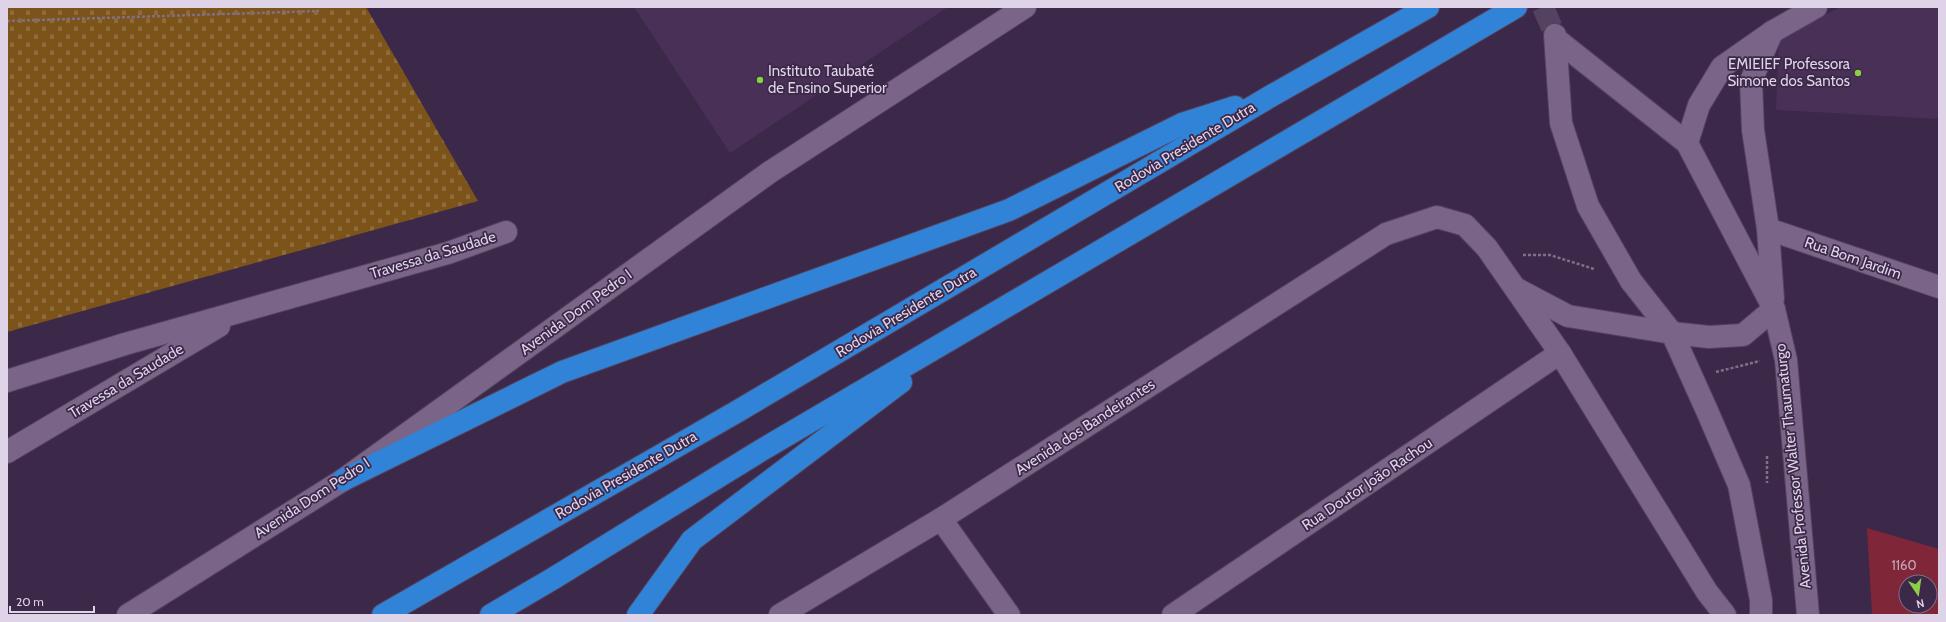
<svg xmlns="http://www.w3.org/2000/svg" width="1946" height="622" font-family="Cabin,sans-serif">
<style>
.built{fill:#483057}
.cemetery{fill:url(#cemetery-stones)}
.building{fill:#7f2639;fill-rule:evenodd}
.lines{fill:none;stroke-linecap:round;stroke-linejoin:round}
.secondary-tunnel{stroke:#544261;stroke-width:22;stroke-dasharray:22 11;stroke-linecap:butt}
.minor-casing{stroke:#54435e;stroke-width:24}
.secondary-casing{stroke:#54435e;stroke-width:24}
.motorway-casing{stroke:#54435e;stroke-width:24}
.path{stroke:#806f8b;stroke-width:2.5;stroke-dasharray:3 2;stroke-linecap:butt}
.minor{stroke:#7a6488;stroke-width:22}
.secondary{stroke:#7a6488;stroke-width:22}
.motorway{stroke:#3083d6;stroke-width:22}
.poi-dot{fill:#8cce45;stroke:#3c2849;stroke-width:1.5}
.labels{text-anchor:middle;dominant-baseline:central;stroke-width:3.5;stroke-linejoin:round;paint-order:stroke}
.number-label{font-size:13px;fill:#c7a8bc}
.poi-label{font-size:15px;fill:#dfd3e8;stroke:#3c2849;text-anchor:end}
.street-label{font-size:15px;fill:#dfd3e8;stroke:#3c2849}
</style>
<defs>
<pattern id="cemetery-stones" width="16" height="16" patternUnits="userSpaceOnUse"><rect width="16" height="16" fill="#7c5319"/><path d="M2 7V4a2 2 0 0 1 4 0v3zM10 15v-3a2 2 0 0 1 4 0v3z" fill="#8e6b3a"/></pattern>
</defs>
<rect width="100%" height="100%" fill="#3c2849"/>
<g class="built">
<polygon points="634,7 948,7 730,153"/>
<polygon points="1841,7 1939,7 1939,119 1776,110 1779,36"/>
</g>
<polygon class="cemetery" points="7,7 366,7 478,201 7,332"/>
<path class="building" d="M1867,528l72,21v66h-67zM1906,582h24v24h-24z"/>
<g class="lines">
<polyline class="secondary-tunnel" points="1543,7 1555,35"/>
<defs>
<g id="minor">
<polyline points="1768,229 1939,287"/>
<polyline points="7,381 125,344 448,253 506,232"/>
<polyline points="7,452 219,326"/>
<polyline points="941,519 1009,615"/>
<polyline points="1173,615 1560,353"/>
</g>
<g id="secondary">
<polyline points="1772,32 1751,81 1753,130 1768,229 1773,299"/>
<polyline points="1555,35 1561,123 1588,206 1631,281 1672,333 1708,413 1739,485 1761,600 1761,615"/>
<polyline points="1556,39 1687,143 1774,309 1786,360 1808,615"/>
<polyline points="1687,143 1699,105 1722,67 1772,32 1816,7"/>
<polyline points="1517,289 1568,316 1672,333 1709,337 1743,335 1774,309"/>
<polyline points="128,615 343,480 770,172 1025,7"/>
<polyline points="780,615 941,519 1386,234 1437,217 1465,225 1487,248 1560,353 1707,592 1725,615"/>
</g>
<g id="motorway">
<polyline points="343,480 562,372 1009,210 1182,124 1235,107"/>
<polyline points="383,615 738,411 1271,96 1428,7"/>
<polyline points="491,615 554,578 760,451 1516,7"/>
<polyline points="638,615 692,540 901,382"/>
</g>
</defs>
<use href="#minor" class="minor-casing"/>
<use href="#secondary" class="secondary-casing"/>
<use href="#motorway" class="motorway-casing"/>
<g class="path">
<polyline points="7,21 319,11"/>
<polyline points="1523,255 1550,255 1594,269"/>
<polyline points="1716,372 1760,361"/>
<polyline points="1767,456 1767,483"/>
</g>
<use href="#minor" class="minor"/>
<use href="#secondary" class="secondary"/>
<use href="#motorway" class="motorway"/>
</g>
<g class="poi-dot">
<circle cx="1858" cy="73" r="4"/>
<circle cx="760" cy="80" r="4"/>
</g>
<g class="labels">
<g class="number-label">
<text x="1904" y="565">1160</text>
</g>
<g class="poi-label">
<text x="1850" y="64">EMIEIEF Professora<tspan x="1850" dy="17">Simone dos Santos</tspan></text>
<text x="768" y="71" text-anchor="start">Instituto Taubaté<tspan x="768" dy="17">de Ensino Superior</tspan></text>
</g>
<g class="street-label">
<text transform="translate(1185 147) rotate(-31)">Rodovia Presidente Dutra</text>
<text transform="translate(433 255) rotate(-17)">Travessa da Saudade</text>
<text transform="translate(1853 258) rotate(19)">Rua Bom Jardim</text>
<text transform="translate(576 312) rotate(-36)">Avenida Dom Pedro I</text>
<text transform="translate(906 312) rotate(-31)">Rodovia Presidente Dutra</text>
<text transform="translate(126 381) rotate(-31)">Travessa da Saudade</text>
<text transform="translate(1085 427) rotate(-33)">Avenida dos Bandeirantes</text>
<text transform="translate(1793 466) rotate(-96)">Avenida Professor Walter Thaumaturgo</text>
<text transform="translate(626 475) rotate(-30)">Rodovia Presidente Dutra</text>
<text transform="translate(1367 484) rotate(-34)">Rua Doutor João Rachou</text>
<text transform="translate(312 498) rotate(-33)">Avenida Dom Pedro I</text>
</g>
</g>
<rect width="1946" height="622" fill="none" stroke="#dfd3e8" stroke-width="16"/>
<g transform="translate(1918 594) rotate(167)"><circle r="19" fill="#3c2849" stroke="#7d6c89"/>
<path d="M0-3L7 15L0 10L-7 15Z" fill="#8cce45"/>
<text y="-6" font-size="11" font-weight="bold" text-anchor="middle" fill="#dfd3e8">N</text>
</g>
<path d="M10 606v6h84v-6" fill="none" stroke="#dfd3e8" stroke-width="2"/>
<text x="16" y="606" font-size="12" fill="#dfd3e8" stroke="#3c2849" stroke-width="3" paint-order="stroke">20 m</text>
</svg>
